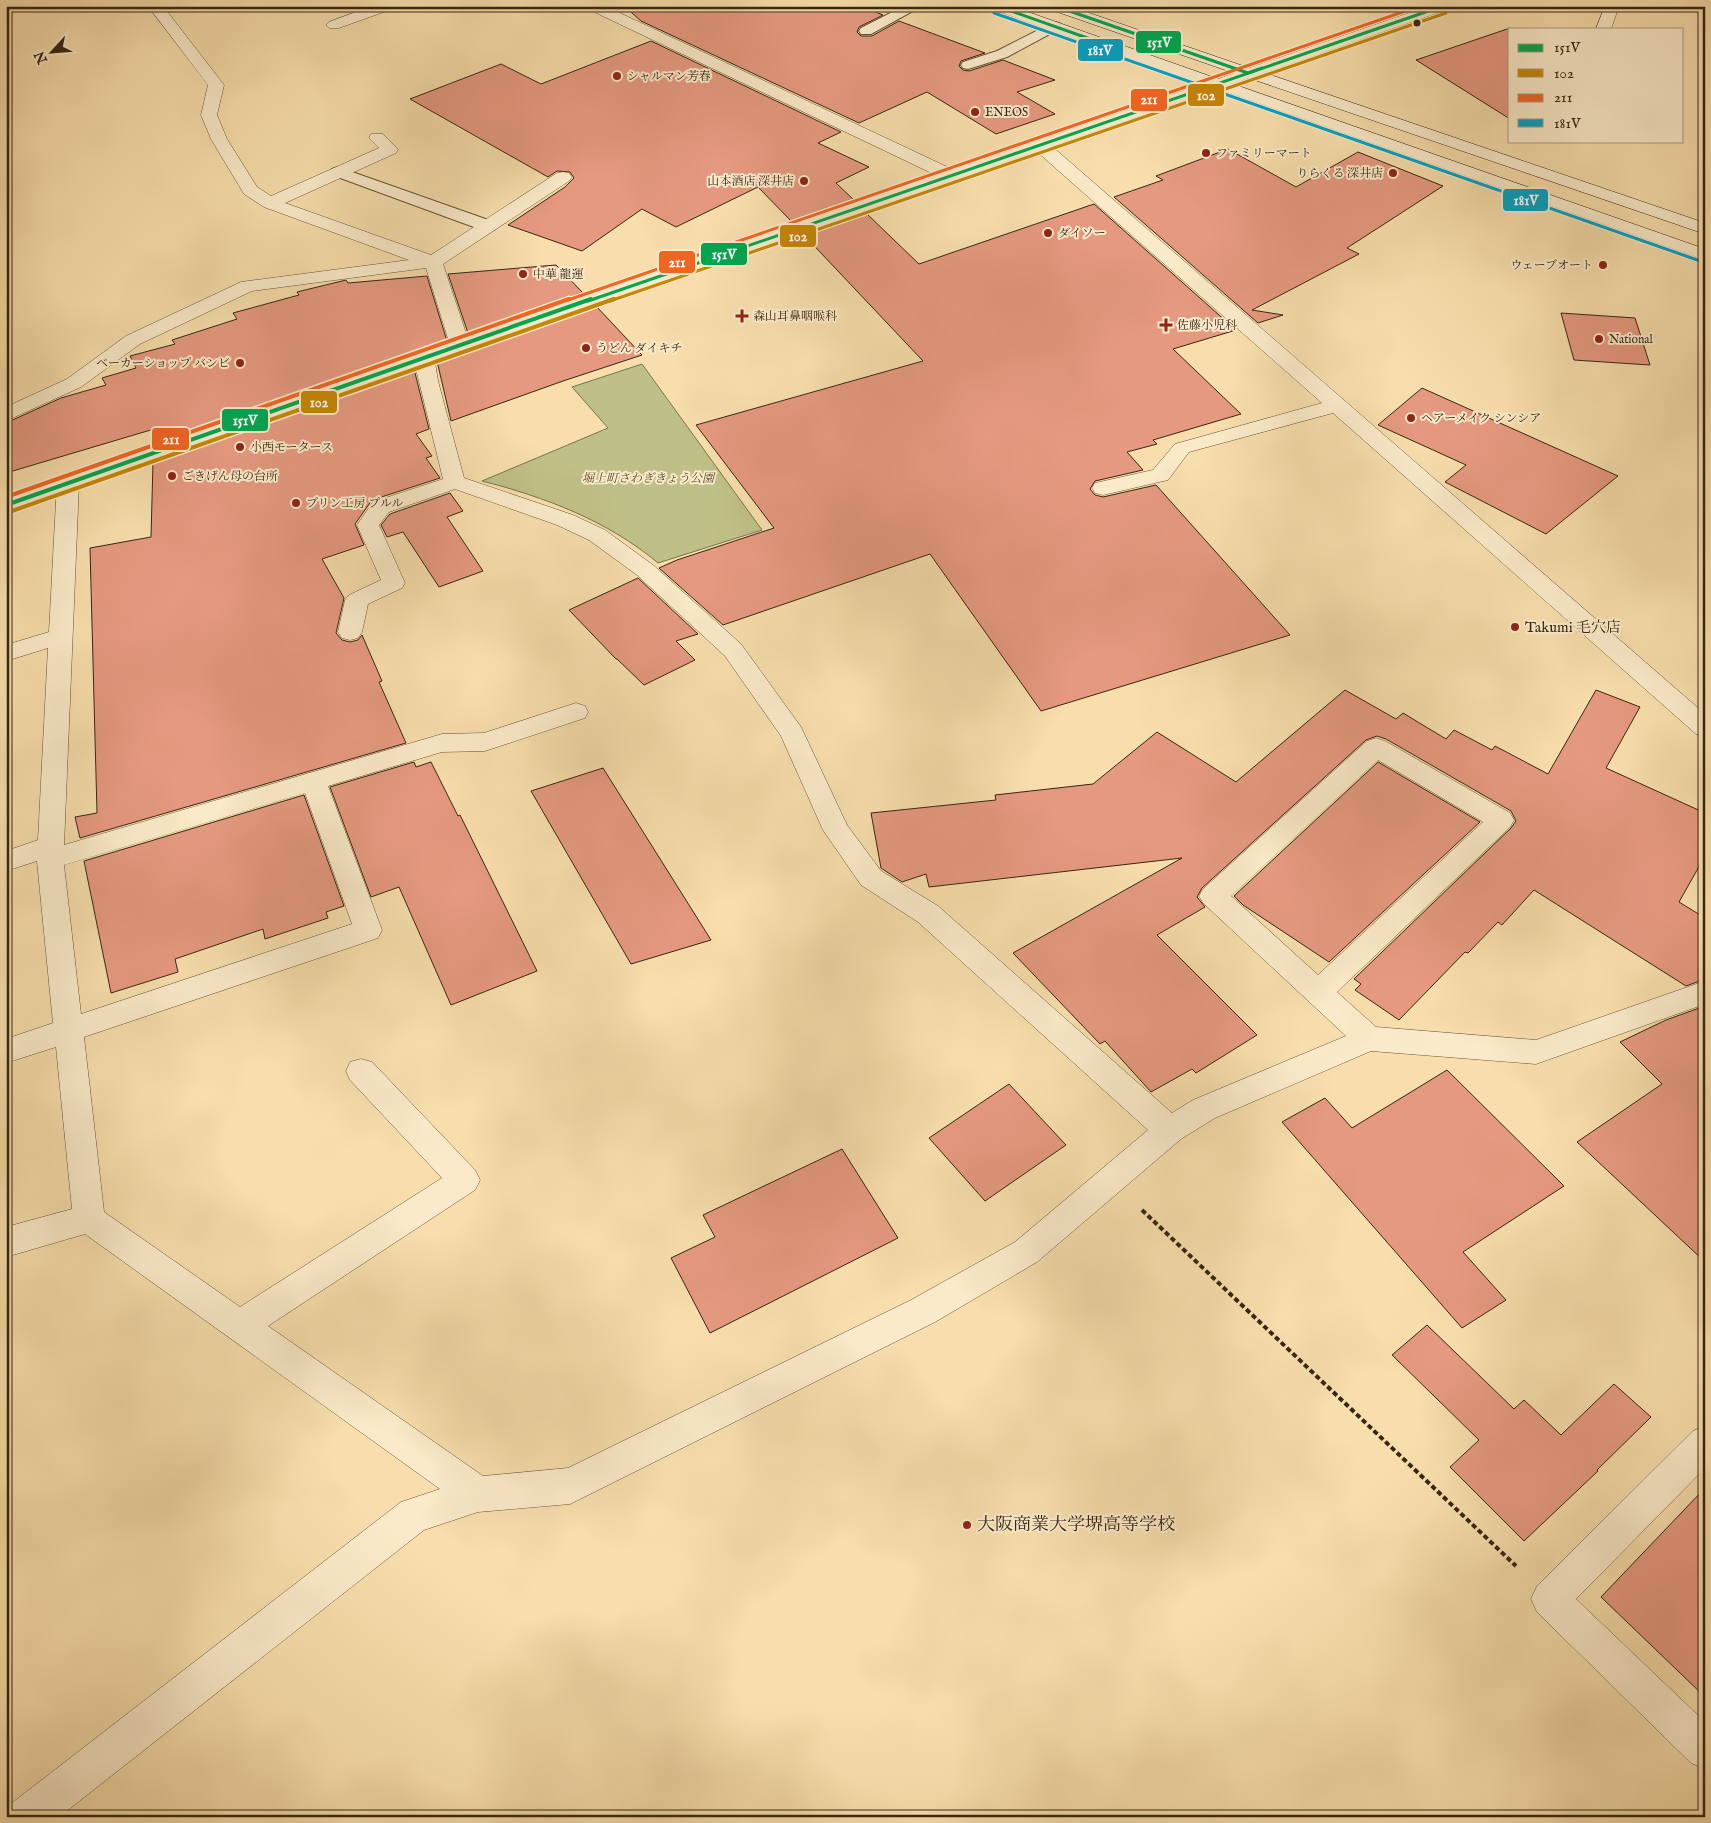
<svg xmlns="http://www.w3.org/2000/svg" width="1711" height="1823" font-family="'IM FELL English','Noto Serif JP',serif">
<style>
.green{fill:#bfc087;stroke:#7b734c}
.building{fill:#e59980;stroke:#372612}
.lines{fill:none;stroke-linecap:round;stroke-linejoin:round}
.lane-casing{stroke:#675438;stroke-width:2}
.street-casing{stroke:#675438;stroke-width:1}
.secondary-casing{stroke:#372612;stroke-width:1}
.path{stroke:#372612;stroke-width:4;stroke-dasharray:5 3;stroke-linecap:butt}
.lane{fill:#faeac9;fill-rule:evenodd}
.street{fill:#faeac9;fill-rule:evenodd}
.secondary{fill:#faeac9;fill-rule:evenodd}
.bus-1-far1-casing{stroke:#faeac9;stroke-width:5.5}
.bus-1-casing{stroke:#faeac9;stroke-width:7}
.bus-2-far1-casing{stroke:#faeac9;stroke-width:5.5}
.bus-2-casing{stroke:#faeac9;stroke-width:7}
.bus-3-far1-casing{stroke:#faeac9;stroke-width:5.5}
.bus-3-casing{stroke:#faeac9;stroke-width:7}
.bus-4-casing{stroke:#faeac9;stroke-width:5.5}
.bus-1-far1{stroke:#00a651;stroke-width:3}
.bus-1{stroke:#00a651;stroke-width:4}
.bus-2-far1{stroke:#c78604;stroke-width:3}
.bus-2{stroke:#c78604;stroke-width:4}
.bus-3-far1{stroke:#f26522;stroke-width:3}
.bus-3{stroke:#f26522;stroke-width:4}
.bus-4{stroke:#03a2c5;stroke-width:3}
.bus-dot{fill:#372612;stroke:#faeac9;stroke-width:2}
.poi-dot{fill:#8f2418;stroke:#faeac9;stroke-width:2}
.labels{text-anchor:middle;dominant-baseline:central;stroke-width:4;stroke-linejoin:round;paint-order:stroke}
.far-poi-label{font-size:12px;fill:#372612;stroke:#faeac9;text-anchor:start}
.far-park-label{font-size:12px;font-style:italic;fill:#594c2f;stroke:#faeac9}
.poi-label{font-size:15px;fill:#372612;stroke:#faeac9;text-anchor:start}
.near-poi-label{font-size:18px;fill:#372612;stroke:#faeac9;text-anchor:start}
.line-badge{stroke:#faeac9;stroke-width:2}
.badge-label{font-size:14px;text-anchor:middle;font-weight:bold;fill:#fff}
</style>
<rect width="100%" height="100%" fill="#f7deac"/>
<filter id="stains"><feTurbulence type="fractalNoise" baseFrequency=".004" numOctaves="4"/><feColorMatrix values="0 0 0 0 .2 0 0 0 0 .09 0 0 0 0 .02 0 0 0 .5 -.17"/></filter>
<radialGradient id="worn" r=".72"><stop offset=".6" stop-color="#630" stop-opacity="0"/><stop offset="1" stop-color="#630" stop-opacity=".3"/></radialGradient>
<path class="green" d="M642,364l120,166 -104,33c-50,-42 -113,-66 -176,-82l126,-53 -36,-41z"/>
<g class="building">
<polygon points="624,6 861,6 883,15 859,27 857,32 861,36 872,36 899,21 985,53 961,61 959,66 963,70 969,71 1003,60 1055,80 1017,92 1055,114 996,134 927,92 859,123 641,21"/>
<polygon points="1510,28 1510,119 1416,60"/>
<polygon points="651,41 841,132 818,143 869,167 836,183 855,201 792,222 758,187 676,227 642,209 582,251 508,225 565,187 574,178 570,172 557,171 548,177 410,99 501,64 541,84"/>
<polygon points="1228,149 1296,187 1358,152 1443,186 1347,248 1359,254 1252,310 1283,315 1258,323 1114,197 1163,180 1156,176"/>
<polygon points="1094,204 1236,330 1173,349 1241,414 1153,440 1157,444 1127,452 1143,470 1095,481 1090,489 1095,495 1103,497 1156,485 1290,635 1041,711 930,554 723,625 659,568 677,560 774,528 696,425 923,361 803,234 866,213 919,264"/>
<polygon points="556,265 584,294 468,333 448,274"/>
<polygon points="427,276 447,341 154,443 154,429 6,473 6,423 61,398 106,385 102,378 136,368 130,356 175,344 172,340 237,319 233,313 299,295 297,292 346,280 348,283"/>
<polygon points="596,306 642,355 563,381 451,421 437,361"/>
<polygon points="1561,313 1635,318 1650,365 1574,360"/>
<polygon points="414,369 429,429 416,434 432,456 426,458 440,478 372,500 355,524 364,545 322,559 344,598 336,633 342,640 350,642 358,640 362,635 382,681 379,682 406,743 80,838 75,817 97,813 90,548 151,537 153,462"/>
<polygon points="1422,388 1618,476 1546,534 1445,482 1466,465 1378,425"/>
<polygon points="450,493 463,511 447,517 483,571 439,587 403,532 387,537 381,525 390,514"/>
<polygon points="638,578 698,634 676,641 695,660 644,685 617,659 616,659 569,610"/>
<polygon points="1345,690 1396,719 1403,713 1446,739 1454,730 1492,750 1495,746 1548,774 1596,690 1640,707 1606,768 1705,813 1705,856 1679,902 1705,918 1705,979 1686,986 1534,890 1502,925 1498,922 1468,953 1465,952 1399,1020 1355,990 1361,984 1354,979 1511,828 1516,821 1511,811 1386,739 1377,736 1366,740 1202,888 1197,897 1205,907 1157,935 1257,1035 1196,1073 1192,1069 1151,1092 1105,1041 1100,1044 1013,953 1182,858 929,887 926,874 902,882 881,868 871,813 996,800 995,795 1093,784 1157,732 1236,782"/>
<polygon points="414,762 416,767 431,762 458,816 460,815 537,971 451,1005 399,887 371,897 330,787"/>
<polygon points="1378,762 1480,822 1329,962 1243,905 1234,896"/>
<polygon points="603,768 711,940 631,964 531,791"/>
<polygon points="304,795 344,906 326,912 328,918 265,939 263,929 175,959 178,972 111,993 84,861"/>
<polygon points="1705,1006 1705,1262 1577,1142 1662,1084 1620,1042 1666,1020"/>
<polygon points="1447,1070 1564,1186 1463,1252 1506,1300 1462,1328 1282,1122 1325,1098 1352,1128"/>
<polygon points="1009,1084 1066,1145 985,1201 929,1138"/>
<polygon points="842,1149 898,1238 710,1333 671,1258 715,1237 703,1215"/>
<polygon points="1427,1325 1514,1409 1524,1400 1561,1435 1614,1384 1651,1417 1597,1470 1598,1471 1524,1541 1450,1467 1479,1440 1392,1355"/>
<polygon points="1705,1488 1705,1697 1601,1597"/>
</g>
<g class="lines">
<defs>
<g id="lane">
<polygon points="904,6 922,6 871,34 861,34 859,31 861,28"/>
<polygon points="1054,22 1059,23 1061,26 1059,29 1007,57 968,69 963,68 961,65 963,62 997,51"/>
<polygon points="338,167 494,222 497,226 494,230 482,230 332,175 330,172 332,169"/>
</g>
<g id="street">
<polygon points="148,6 163,6 224,85 217,115 227,139 257,187 271,196 379,148 369,138 371,134 383,134 398,149 396,153 285,203 431,255 557,173 563,172 569,173 572,177 569,181 443,264 470,345 467,349 460,351 453,349 450,345 426,268 252,291 140,344 81,387 6,421 6,407 67,379 126,336 241,282 409,260 264,207 244,194 211,139 201,115 208,85"/>
<polygon points="372,6 394,6 392,9 339,28 329,28 326,25 329,22"/>
<polygon points="586,6 605,6 958,172 961,176 958,180 952,181 946,180 588,9"/>
<polygon points="1605,6 1619,6 1611,29 1596,29"/>
<polygon points="1041,141 1047,142 1705,714 1705,737 1696,734 1333,413 1189,452 1168,480 1103,495 1095,493 1092,488 1095,483 1153,470 1175,444 1322,403 1035,150 1033,146 1035,142"/>
<path d="M424,351l7,2 3,4 4,24 26,97 109,37 32,15 48,35 88,79 60,83 46,98 34,46 57,35 234,207 21,-13 153,-64 -143,-133 -4,-7 4,-7 164,-148 9,-3 9,3 125,72 4,7 -4,7 -173,165 39,35 160,13 169,-59v23l-169,60 -165,-13 -156,67 -34,21 -144,123 -102,60 -365,182 -92,8 -54,18 -365,287h-53l6,-14 389,-301 39,-13 -355,-255 -79,23v-30l66,-18 -16,-162 -50,16v-24l47,-16 -16,-162 -31,10v-20l32,-11 10,-192 -42,13v-16l43,-13 8,-149 3,-5 8,-2 8,2 3,5 -15,362 378,-111 42,-1 92,-30 9,3 3,6 -3,6 -100,33 -43,1 -114,34 54,144 -4,8 -294,99 20,175 136,95 202,-129 -92,-98 -4,-9 4,-9 11,-3 11,3 103,108 5,10 -5,10 -207,136 215,150 85,-8 343,-168 104,-58 133,-112 -230,-208 -57,-37 -38,-55 -42,-94 -56,-80 -88,-81 -48,-35 -32,-15 -102,-36 -66,23 -10,13 26,58 -3,5 -34,16 -6,28 -4,6 -8,2 -8,-2 -4,-6 7,-32 4,-5 32,-15 -24,-55 16,-23 70,-23 -28,-114 -1,-8 3,-4zM1378,760l105,62 -165,153 -87,-79zM305,793l47,131 -271,90 -17,-149z"/>
<polygon points="1705,1426 1705,1468 1576,1599 1705,1722 1705,1769 1691,1763 1537,1612 1531,1599 1537,1586 1693,1431"/>
</g>
<polygon id="secondary" points="989,6 1011,6 1218,79 1234,73 1049,9 1047,6 1069,6 1249,68 1429,6 1451,6 1449,9 1265,73 1705,223 1705,234 1249,78 1233,84 1705,249 1705,260 1218,89 431,361 6,512 6,497 417,353 1202,84 991,9"/>
</defs>
<use href="#lane" class="lane-casing"/>
<use href="#street" class="street-casing"/>
<use href="#secondary" class="secondary-casing"/>
<polyline class="path" points="1142,1210 1516,1566"/>
<use href="#lane" class="lane"/>
<use href="#street" class="street"/>
<use href="#secondary" class="secondary"/>
<defs>
<g id="bus-1-far1">
<polyline points="997,6 1093,40"/>
<polyline points="1055,6 1248,73 1262,68"/>
<polyline points="588,301 1443,6"/>
</g>
<polyline id="bus-1" points="6,505 591,299"/>
<polyline id="bus-2-far1" points="610,301 1446,13"/>
<polyline id="bus-2" points="9,512 614,299"/>
<polyline id="bus-3-far1" points="565,301 1420,6"/>
<polyline id="bus-3" points="6,497 569,299"/>
<polyline id="bus-4" points="994,13 1703,262"/>
</defs>
<use href="#bus-1-far1" class="bus-1-far1-casing"/>
<use href="#bus-1" class="bus-1-casing"/>
<use href="#bus-2-far1" class="bus-2-far1-casing"/>
<use href="#bus-2" class="bus-2-casing"/>
<use href="#bus-3-far1" class="bus-3-far1-casing"/>
<use href="#bus-3" class="bus-3-casing"/>
<use href="#bus-4" class="bus-4-casing"/>
<use href="#bus-1-far1" class="bus-1-far1"/>
<use href="#bus-1" class="bus-1"/>
<use href="#bus-2-far1" class="bus-2-far1"/>
<use href="#bus-2" class="bus-2"/>
<use href="#bus-3-far1" class="bus-3-far1"/>
<use href="#bus-3" class="bus-3"/>
<use href="#bus-4" class="bus-4"/>
</g>
<circle class="bus-dot" cx="1417" cy="23" r="4.5"/>
<g class="poi-dot">
<circle cx="617" cy="76" r="5"/>
<circle cx="975" cy="112" r="5"/>
<circle cx="1206" cy="153" r="5"/>
<circle cx="1393" cy="173" r="5"/>
<circle cx="804" cy="181" r="5"/>
<circle cx="1048" cy="233" r="5"/>
<circle cx="1603" cy="265" r="5"/>
<circle cx="523" cy="274" r="5"/>
<path d="M739.5 308.5h5v5h5v5h-5v5h-5v-5h-5v-5h5z"/>
<path d="M1163.5 317.5h5v5h5v5h-5v5h-5v-5h-5v-5h5z"/>
<circle cx="1599" cy="339" r="5"/>
<circle cx="586" cy="348" r="5"/>
<circle cx="240" cy="363" r="5"/>
<circle cx="1411" cy="418" r="5"/>
<circle cx="240" cy="447" r="5"/>
<circle cx="172" cy="476" r="5"/>
<circle cx="296" cy="503" r="5"/>
<circle cx="1515" cy="627" r="5"/>
<circle cx="967" cy="1525" r="5"/>
</g>
<g class="labels">
<g class="far-poi-label">
<text x="627" y="76">シャルマン芳春</text>
<text x="985" y="112">ENEOS</text>
<text x="1216" y="153">ファミリーマート</text>
<text x="1383" y="173" text-anchor="end">りらくる 深井店</text>
<text x="794" y="181" text-anchor="end">山本酒店 深井店</text>
<text x="1058" y="233">ダイソー</text>
<text x="1593" y="265" text-anchor="end">ウェーブオート</text>
<text x="533" y="274">中華 龍運</text>
<text x="753" y="316">森山耳鼻咽喉科</text>
<text x="1177" y="325">佐藤小児科</text>
<text x="1609" y="339">National</text>
<text x="596" y="348">うどん ダイキチ</text>
<text x="230" y="363" text-anchor="end">ベーカーショップ バンビ</text>
<text x="1421" y="418">ヘアーメイク シンシア</text>
<text x="250" y="447">小西モータース</text>
<text x="182" y="476">ごきげん母の台所</text>
<text x="306" y="503">プリン工房 プルル</text>
</g>
<g class="far-park-label">
<text x="648" y="478">堀上町さわぎきょう公園</text>
</g>
<g class="poi-label">
<text x="1525" y="627">Takumi 毛穴店</text>
</g>
<g class="near-poi-label">
<text x="977" y="1525">大阪商業大学堺高等学校</text>
</g>
</g>
<g class="line-badge">
<rect x="1135" y="30" width="47" height="24" rx="5" fill="#00a651"/>
<rect x="1077" y="38" width="47" height="24" rx="5" fill="#03a2c5"/>
<rect x="1187" y="83" width="38" height="24" rx="5" fill="#c78604"/>
<rect x="1130" y="88" width="38" height="24" rx="5" fill="#f26522"/>
<rect x="1502" y="188" width="47" height="24" rx="5" fill="#03a2c5"/>
<rect x="779" y="224" width="38" height="24" rx="5" fill="#c78604"/>
<rect x="700" y="242" width="48" height="24" rx="5" fill="#00a651"/>
<rect x="658" y="250" width="38" height="24" rx="5" fill="#f26522"/>
<rect x="300" y="390" width="38" height="24" rx="5" fill="#c78604"/>
<rect x="221" y="408" width="48" height="24" rx="5" fill="#00a651"/>
<rect x="151" y="427" width="39" height="24" rx="5" fill="#f26522"/>
</g>
<g class="badge-label">
<text x="1159" y="47">151V</text>
<text x="1100" y="55">181V</text>
<text x="1206" y="100">102</text>
<text x="1149" y="104">211</text>
<text x="1526" y="205">181V</text>
<text x="798" y="241">102</text>
<text x="724" y="259">151V</text>
<text x="677" y="267">211</text>
<text x="319" y="407">102</text>
<text x="245" y="425">151V</text>
<text x="171" y="444">211</text>
</g>
<rect width="1711" height="1823" fill="none" stroke="#f7deac" stroke-width="25"/>
<rect x="8" y="8" width="1696" height="1808" fill="none" stroke="#372612" stroke-width="2.5"/>
<rect x="12" y="12" width="1686" height="1798" fill="none" stroke="#372612"/>
<rect x="1508" y="28" width="175" height="115" fill="#faeac9" stroke="#ac9c80"/>
<rect x="1518" y="44" width="25" height="8" fill="#00a651" stroke="#ac9c80"/>
<text x="1554" y="52" font-size="15" fill="#372612">151V</text>
<rect x="1518" y="69" width="25" height="8" fill="#c78604" stroke="#ac9c80"/>
<text x="1554" y="78" font-size="15" fill="#372612">102</text>
<rect x="1518" y="94" width="25" height="8" fill="#f26522" stroke="#ac9c80"/>
<text x="1554" y="102" font-size="15" fill="#372612">211</text>
<rect x="1518" y="119" width="25" height="8" fill="#03a2c5" stroke="#ac9c80"/>
<text x="1554" y="128" font-size="15" fill="#372612">181V</text>
<g transform="translate(52 52) rotate(244)" stroke="#faeac9" stroke-width="4" paint-order="stroke">
<path d="M0-4L9 19L0 12L-9 19Z" fill="#372612"/>
<text y="-8" font-size="14" font-weight="bold" text-anchor="middle" fill="#372612">N</text>
</g>
<rect width="100%" height="100%" filter="url(#stains)"/>
<rect width="100%" height="100%" fill="url(#worn)"/>
</svg>
